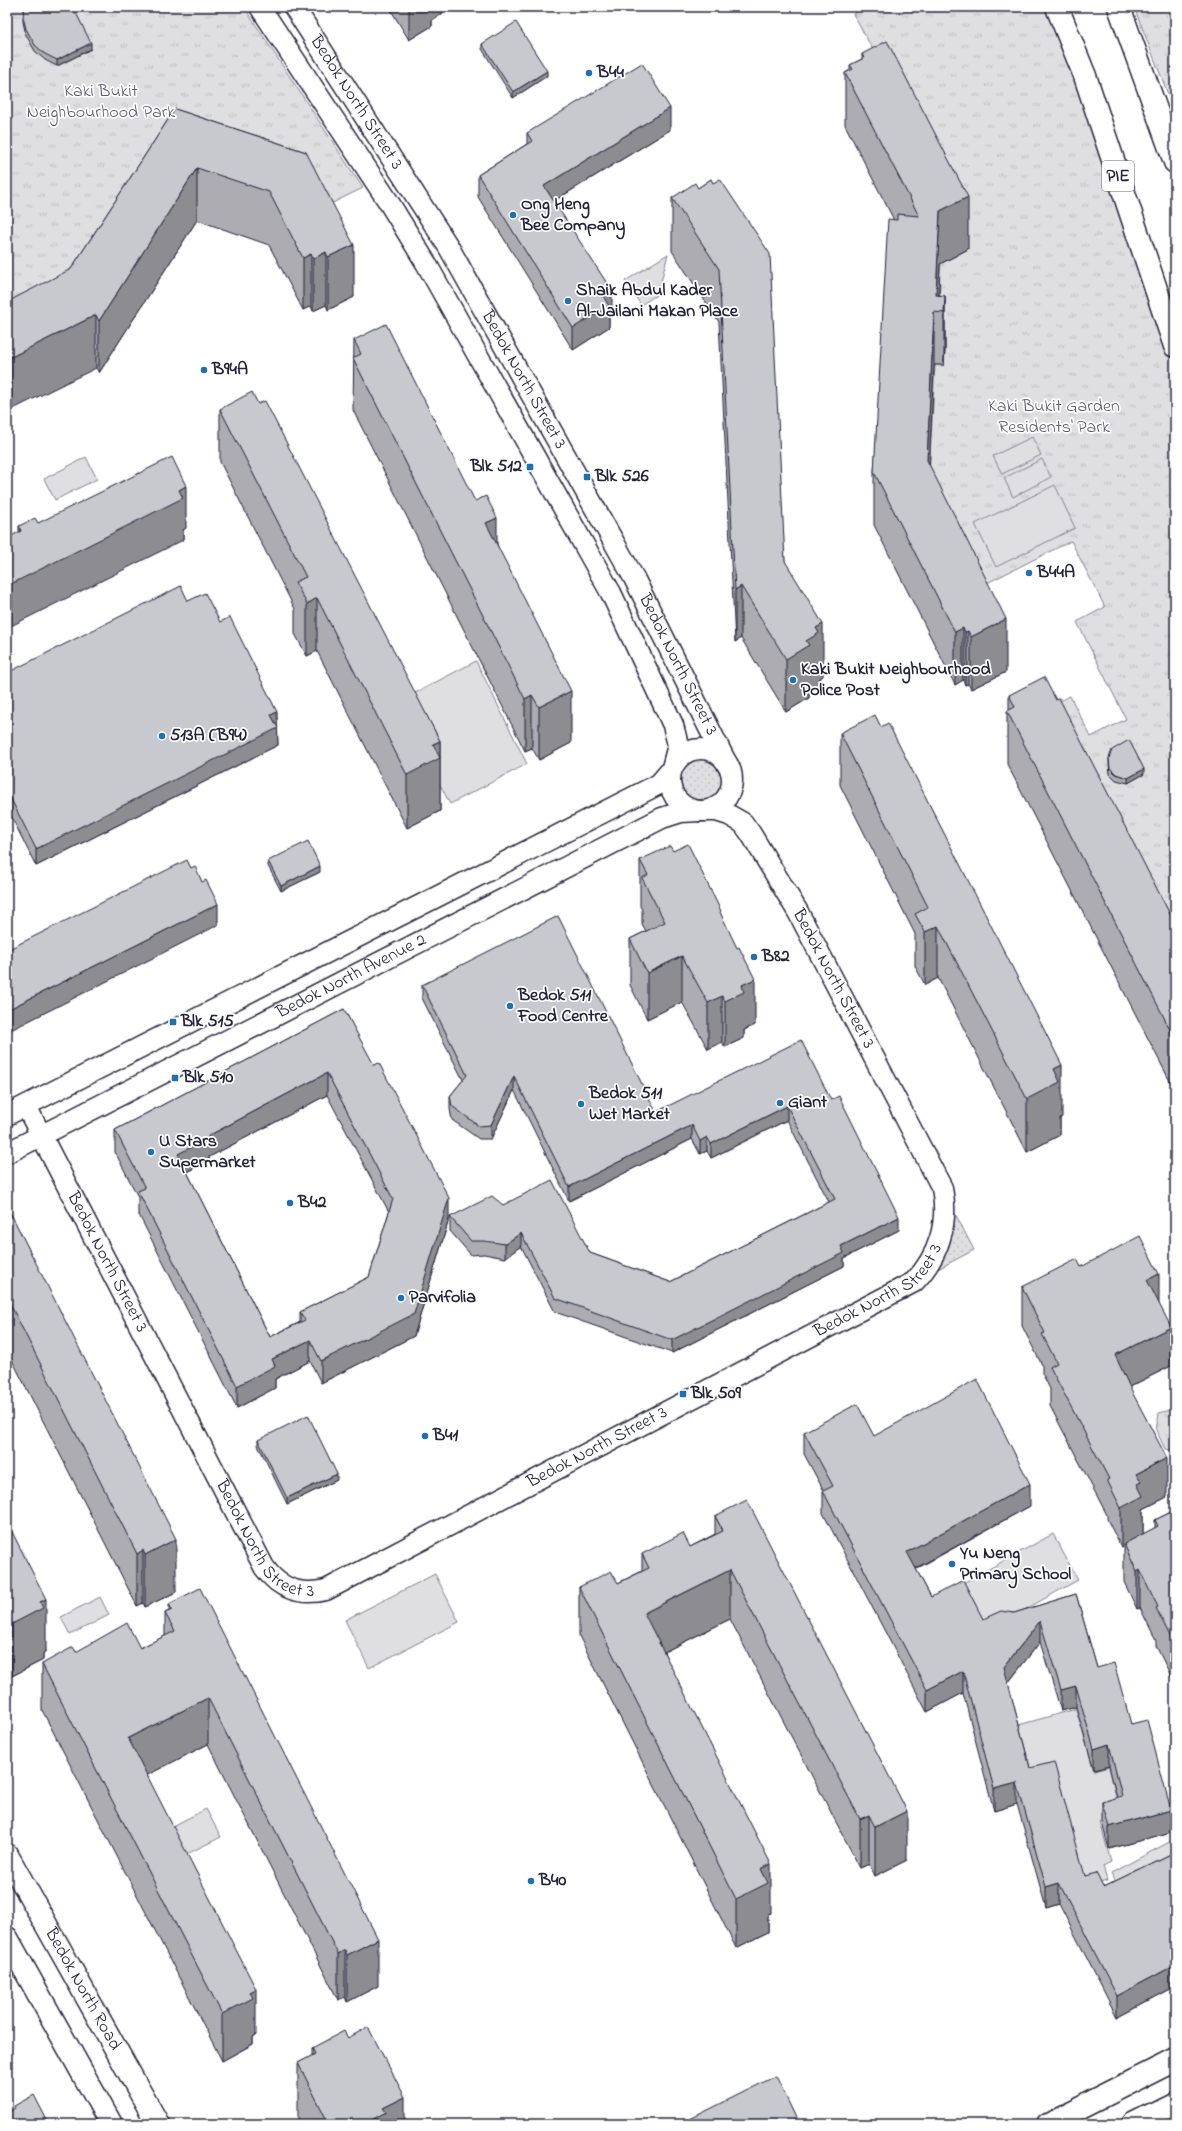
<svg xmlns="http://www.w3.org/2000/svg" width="1182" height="2131" font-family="'Indie Flower',sans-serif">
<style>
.grass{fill:url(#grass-dots);stroke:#80808e}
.park{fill:url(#park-tufts);stroke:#80808e}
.garden{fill:#dfdfe2;stroke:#80808e}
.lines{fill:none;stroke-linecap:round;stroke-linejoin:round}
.minor-casing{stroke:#22223b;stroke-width:23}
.secondary-casing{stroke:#22223b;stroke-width:25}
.primary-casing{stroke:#22223b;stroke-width:25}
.motorway-casing{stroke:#22223b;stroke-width:25}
.minor{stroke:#fff;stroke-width:20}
.secondary{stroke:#fff;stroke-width:22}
.primary{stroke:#fff;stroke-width:22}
.motorway{stroke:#fff;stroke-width:22}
.wall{fill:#acacb2;stroke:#22223b;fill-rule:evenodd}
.shaded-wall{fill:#8c8c91;stroke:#22223b}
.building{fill:#c8c8cf;stroke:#22223b;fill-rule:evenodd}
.poi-dot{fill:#1f6fb2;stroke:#fff;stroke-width:1.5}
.labels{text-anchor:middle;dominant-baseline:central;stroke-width:3.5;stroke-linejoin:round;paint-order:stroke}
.shield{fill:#fff;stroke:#646476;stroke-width:1}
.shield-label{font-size:17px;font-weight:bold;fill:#22223b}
.poi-label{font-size:18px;font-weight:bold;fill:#22223b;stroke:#fff;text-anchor:start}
.park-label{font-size:18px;fill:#5b5b6d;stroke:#fff}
.street-label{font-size:18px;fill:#22223b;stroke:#fff}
</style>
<defs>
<pattern id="grass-dots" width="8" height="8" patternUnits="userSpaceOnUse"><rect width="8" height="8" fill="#dfdfe2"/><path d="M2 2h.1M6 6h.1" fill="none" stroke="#bfbfc3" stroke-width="1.8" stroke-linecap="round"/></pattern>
<pattern id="park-tufts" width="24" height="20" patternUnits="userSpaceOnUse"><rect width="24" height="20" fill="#dfdfe2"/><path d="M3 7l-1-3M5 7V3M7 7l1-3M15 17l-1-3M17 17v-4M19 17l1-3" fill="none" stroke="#bfbfc3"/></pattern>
</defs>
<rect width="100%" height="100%" fill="#fff"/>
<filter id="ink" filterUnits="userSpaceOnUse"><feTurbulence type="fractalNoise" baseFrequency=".025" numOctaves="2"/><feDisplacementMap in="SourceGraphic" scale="8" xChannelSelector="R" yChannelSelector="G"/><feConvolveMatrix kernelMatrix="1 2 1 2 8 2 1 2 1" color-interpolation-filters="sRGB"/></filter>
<g filter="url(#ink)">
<g class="grass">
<path d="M703,749c26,5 37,34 19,54l-37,4 -11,-11 -4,-16c9,-17 11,-31 33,-31z"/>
<polygon points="943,1190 974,1250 917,1280 925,1270"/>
</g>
<g class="park">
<polygon points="7,7 244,7 363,188 312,213 175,161 7,354"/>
<polygon points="864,7 1050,7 1077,78 1175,363 1175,976 1037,712 1070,696 1091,737 1126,719 1077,622 1105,607 1071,541 971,591 927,512 935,365 944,365 945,348 936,348 940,264 968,249 932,180 882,66 853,14"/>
<polygon points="1134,7 1175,7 1175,112"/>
<polygon points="1175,1409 1175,1451 1165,1449 1156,1430 1159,1413"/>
</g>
<g class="garden">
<polygon points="668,254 658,294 641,305 625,281"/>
<polygon points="1032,437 1041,455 1002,474 993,456"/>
<polygon points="86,457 97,479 55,500 44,479"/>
<polygon points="1042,459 1051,477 1013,497 1004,478"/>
<polygon points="1055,485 1075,528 996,567 975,524"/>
<polygon points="476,661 527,764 450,804 398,702"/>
<polygon points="1053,1534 1078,1580 988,1630 963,1583"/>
<polygon points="435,1574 459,1622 369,1668 345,1620"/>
<polygon points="100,1597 109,1615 70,1635 61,1617"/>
<polygon points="1076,1709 1094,1771 1109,1767 1121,1817 1100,1822 1111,1862 1103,1866 1107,1881 1084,1887 1031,1788 1015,1726"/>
<polygon points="206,1809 221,1837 183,1856 169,1828"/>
<polygon points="1175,1839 1175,1899 1136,1920 1111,1873"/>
</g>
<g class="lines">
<defs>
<g id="minor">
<polyline points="260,7 388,201 426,263 611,593 673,725 678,745 672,768"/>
<path id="s1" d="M294,7l154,239 186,332 94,188"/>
<circle cx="701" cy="780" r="31"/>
<path id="s2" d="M26,1106l238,461c15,22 37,29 62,23l588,-308c25,-26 35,-59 28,-94l-144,-276 -47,-78 -8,-11 -14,-8 -13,-4h-15"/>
<polyline points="7,1115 659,784 671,770"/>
<path id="s3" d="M7,1153l655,-335 19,-6 18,-1"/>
</g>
<g id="secondary">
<polyline points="1048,2124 1175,2060"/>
<polyline points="1133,2124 1175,2103"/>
</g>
<g id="primary">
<path id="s4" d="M7,1855l151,269"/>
<polyline points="7,1938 111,2124"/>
</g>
<g id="motorway">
<polyline points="1057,7 1085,76 1175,346"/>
<polyline points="1119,7 1175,162"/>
</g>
</defs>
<use href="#minor" class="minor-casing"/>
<use href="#secondary" class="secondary-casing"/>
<use href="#primary" class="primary-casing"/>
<use href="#motorway" class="motorway-casing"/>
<use href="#minor" class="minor"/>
<use href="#secondary" class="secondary"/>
<use href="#primary" class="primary"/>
<use href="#motorway" class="motorway"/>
</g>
<g class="wall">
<polygon points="389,7 443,7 442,14 432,20 432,26 409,40"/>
<polygon points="23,17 91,49 57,66 45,60 35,51 26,35 23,22"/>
<polygon points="482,44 547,76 513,98 482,49"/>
<polygon points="862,54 968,249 940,264 939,295 945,296 945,348 944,365 934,365 929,465 1006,672 971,689 968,684 965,685 963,680 955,685 874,525 874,472 894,220 845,125 845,73 850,70 850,65 862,59"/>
<polygon points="175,109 306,152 354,297 328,310 326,305 313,311 311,306 303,310 269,245 197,220 99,373 96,368 71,269"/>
<polygon points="670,130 554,201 612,312 609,314 609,327 573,350 478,197 478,175 527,144 527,133"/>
<polygon points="711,179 785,561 823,676 819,679 819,685 809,691 809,698 786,712 741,638 735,642 719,322 672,251 672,198 698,188"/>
<polygon points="354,340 497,544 571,743 539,760 532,748 525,751 353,410"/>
<polygon points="258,404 440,741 440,811 407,828 317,651 307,656 295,634 295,609 220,462 220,409"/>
<polygon points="38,523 186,528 183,530 183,540 19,532 19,526"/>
<polygon points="188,601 220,622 277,727 278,745 36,866 7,808 7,673"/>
<polygon points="1009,695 1056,700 1175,924 1175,1091 1007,764 1007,711 1009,710"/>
<polygon points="840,733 1062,1117 1060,1118 1060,1135 1027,1152 938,978 925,985 915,966 915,934 840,785"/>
<polygon points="1109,758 1144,774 1128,783 1116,780 1110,774 1109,764"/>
<polygon points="673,851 721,915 755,1025 744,1030 744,1038 725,1047 722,1042 708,1049 682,1002 647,1019 630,985 630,939 646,931 642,924 642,910 640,906 640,860"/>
<polygon points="268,861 320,872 281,891 268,866"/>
<polygon points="422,985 656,1112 831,1100 899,1230 844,1258 844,1266 672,1353 555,1312 521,1246 505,1258 484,1254 471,1255 450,1231 450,1217 503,1205 590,1253 670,1282 829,1202 787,1120 711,1158 707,1151 700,1154 692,1139 569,1201 514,1090 491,1139 479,1139 452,1120 450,1109 450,1096 463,1080 422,998"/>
<path d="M344,1009l105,210 -35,117 -93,47 -11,-22 -35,18v9l-38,20 -99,-195v-16l-23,-45v-22zM327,1095l62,117 -20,65 -69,35v10l-30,15 -83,-165 22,-12v-3z"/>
<polygon points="7,1206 176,1592 145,1607 143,1603 137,1606 7,1350"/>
<polygon points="1081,1267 1159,1304 1171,1366 1129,1387 1167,1497 1143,1509 1143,1534 1155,1528 1155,1520 1175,1510 1175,1684 1156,1646 1156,1640 1140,1608 1137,1609 1124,1582 1124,1545 1121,1547 1107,1519 1107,1515 1050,1406 1050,1389 1042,1373 1042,1365 1022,1326 1022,1287"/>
<polygon points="804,1432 874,1436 1030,1506 916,1569 931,1597 983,1619 1014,1613 1076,1594 1097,1668 1131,1724 1171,1832 1109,1849 1102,1823 1102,1802 1117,1798 1109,1766 1094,1770 1076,1707 1061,1711 1040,1642 1008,1683 1030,1768 1085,1876 1103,1887 1175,1852 1175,1986 1117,2017 1059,1904 1046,1908 1017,1804 994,1811 963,1693 927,1712 823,1513 823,1491 824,1491 804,1454"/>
<polygon points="258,1440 337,1480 287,1504 258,1445"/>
<polygon points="715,1516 907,1860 875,1876 869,1864 860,1868 730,1619 664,1652 771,1913 768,1914 768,1932 736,1948 579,1636 579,1587 618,1583 642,1571 642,1554 690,1547 715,1534"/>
<polygon points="7,1522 46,1651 43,1653 43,1660 12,1676 7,1666"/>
<polygon points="169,1604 378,1986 347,2002 345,1997 338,2000 208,1744 147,1775 256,2035 253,2037 253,2044 222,2061 42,1710 42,1664 76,1652 140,1648 165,1636 165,1613 169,1611"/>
<polygon points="348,2038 405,2124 298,2124 298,2063 312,2056 312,2048"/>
</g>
<g class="shaded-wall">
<polygon points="409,7 443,7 442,14 432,20 432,26 409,40"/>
<polygon points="91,43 91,49 57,66 57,60"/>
<polygon points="547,71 547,76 513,98 513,92"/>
<polygon points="670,108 670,130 544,207 544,186"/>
<polygon points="197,168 197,220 99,373 99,321"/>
<polygon points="968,197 968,249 940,264 938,312 936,295 940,211"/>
<polygon points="354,245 354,297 328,310 328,257"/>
<polygon points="326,252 326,305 313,311 313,259"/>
<polygon points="311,254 311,306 303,310 303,258"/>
<polygon points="612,291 612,312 609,314 609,327 573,350 573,328 603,296"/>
<polygon points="945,296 945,348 944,365 944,313"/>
<polygon points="934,312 934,365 927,513 927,460"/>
<polygon points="96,315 96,368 7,412 7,359"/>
<polygon points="186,486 186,528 183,530 183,540 7,628 7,586"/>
<polygon points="497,518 497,570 486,523"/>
<polygon points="741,586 741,638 735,642 735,590"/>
<polygon points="317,598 317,651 307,656 307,604"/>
<polygon points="1006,619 1006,672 971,689 971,637"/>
<polygon points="823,624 823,676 819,679 819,685 809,691 809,698 786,712 786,659 806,641 816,628"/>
<polygon points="963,628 963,680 955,685 955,632"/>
<polygon points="968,631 968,684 965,685 965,632"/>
<polygon points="571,691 571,743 539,760 539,707"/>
<polygon points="532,695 532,748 525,751 525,699"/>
<polygon points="277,712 278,745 36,866 36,849 271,715"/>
<polygon points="440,741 440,811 407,828 407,775 433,744"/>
<polygon points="1144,769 1144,774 1128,783 1128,778"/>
<polygon points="320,866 320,872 281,891 281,886"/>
<polygon points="218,904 218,925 7,1032 7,1010"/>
<polygon points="938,926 938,978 925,985 925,932"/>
<polygon points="682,956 682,1002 647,1019 647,973"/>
<polygon points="755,979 755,1025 744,1030 744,1038 725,1047 725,1001 742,985"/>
<polygon points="722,996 722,1042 708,1049 708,1003"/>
<polygon points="1062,1065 1062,1117 1060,1118 1060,1135 1027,1152 1027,1099 1054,1069"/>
<polygon points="327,1073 327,1095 209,1157 209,1160 178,1176 178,1154 208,1136"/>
<polygon points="514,1076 514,1090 491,1139 491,1125"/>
<polygon points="787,1106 787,1120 711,1158 711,1144"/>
<polygon points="692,1125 692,1139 569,1201 569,1187"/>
<polygon points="707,1137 707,1151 700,1154 700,1141"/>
<polygon points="449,1198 449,1219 414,1336 321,1383 321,1361"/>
<polygon points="899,1217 899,1230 844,1258 844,1266 672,1353 672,1340 841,1246"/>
<polygon points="521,1233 521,1246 505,1258 505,1244"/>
<polygon points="1159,1274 1159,1313 1147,1280"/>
<polygon points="1171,1327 1171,1366 1115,1394 1115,1355"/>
<polygon points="310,1340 310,1361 275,1379 275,1388 237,1408 237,1386 272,1359"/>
<polygon points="1167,1458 1167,1497 1143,1509 1143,1536 1121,1547 1121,1508 1136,1474"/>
<polygon points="337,1474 337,1480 287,1504 287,1498"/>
<polygon points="1030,1484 1030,1506 907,1573 907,1552"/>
<polygon points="176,1539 176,1592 145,1607 145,1555"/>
<polygon points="143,1550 143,1603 137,1606 137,1554"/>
<polygon points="730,1570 730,1619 644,1662 644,1613"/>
<polygon points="1140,1570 1140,1608 1137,1609 1137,1572"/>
<polygon points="46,1599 46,1651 43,1653 43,1660 12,1676 12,1624 40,1602"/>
<polygon points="1040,1621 1040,1642 1004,1688 1004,1667"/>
<polygon points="963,1671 963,1693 927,1712 927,1690"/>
<polygon points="1076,1686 1076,1707 1061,1711 1061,1690"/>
<polygon points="208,1698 208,1744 128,1785 128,1738"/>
<polygon points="1109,1744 1109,1766 1094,1770 1094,1749"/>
<polygon points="1017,1783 1017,1804 994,1811 994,1789"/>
<polygon points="1171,1810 1171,1832 1109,1849 1109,1827"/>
<polygon points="907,1811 907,1860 875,1876 875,1827"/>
<polygon points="869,1815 869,1864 860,1868 860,1819"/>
<polygon points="771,1864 771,1913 768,1914 768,1932 736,1948 736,1899 761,1869"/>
<polygon points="1059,1883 1059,1904 1046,1908 1046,1887"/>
<polygon points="378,1939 378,1986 347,2002 347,1955"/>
<polygon points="345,1950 345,1997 338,2000 338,1954"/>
<polygon points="1175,1965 1175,1986 1117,2017 1117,1996"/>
<polygon points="256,1989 256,2035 253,2037 253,2044 222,2061 222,2014 250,1992"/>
<polygon points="405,2097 405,2124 364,2124 383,2108"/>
</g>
<g class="building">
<polygon points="24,7 73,7 91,43 57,60 45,54 35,45 26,29 23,17"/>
<polygon points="516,22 547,71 513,92 482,44"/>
<polygon points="887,41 968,197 940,211 936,295 945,296 944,313 934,312 927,460 1006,619 971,637 968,631 965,632 963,628 955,632 874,472 888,219 897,220 897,214 919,216 845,73 853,69 850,65 864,58 862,54"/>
<polygon points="642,63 670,108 544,186 612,291 603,296 609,306 573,328 478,175 532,141 527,133"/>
<polygon points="175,109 306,152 354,245 328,257 326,252 313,259 311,254 303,258 269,192 197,168 99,321 96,315 7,359 7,302 71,269"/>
<polygon points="711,179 713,183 720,179 770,254 785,561 823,624 816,628 819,633 806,641 809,645 786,659 741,586 735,590 719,269 672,198 695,183 698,188"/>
<polygon points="386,324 475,501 486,496 497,518 486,523 571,691 539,707 532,695 525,699 353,358 361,354 354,340"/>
<polygon points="252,392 258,404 265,401 440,741 433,744 440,758 407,775 317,598 307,604 295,582 306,577 220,409"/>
<polygon points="172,457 186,486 179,490 183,498 7,586 7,538 21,531 19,526 35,518 38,523"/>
<polygon points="181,586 188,601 205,593 220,622 230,617 277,712 271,715 278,728 36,849 7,791 7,673"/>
<polygon points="1044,677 1056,700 1059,698 1175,924 1175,1039 1007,711 1015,707 1009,695"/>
<polygon points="875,715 881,727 888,723 1062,1065 1054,1069 1060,1082 1027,1099 938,926 925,932 915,914 928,907 840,733"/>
<polygon points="1129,740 1144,769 1128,778 1116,774 1110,768 1109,758 1112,750"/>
<polygon points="308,841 320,866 281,886 268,861"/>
<polygon points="688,844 721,911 720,912 737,948 739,947 755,979 742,985 744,992 725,1001 722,996 708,1003 682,956 647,973 630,939 665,922 642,878 648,875 640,860 670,846 673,851"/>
<polygon points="187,860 191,868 195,866 202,882 206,880 218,904 7,1010 7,950"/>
<polygon points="558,916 656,1112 801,1040 831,1100 839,1096 899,1217 841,1246 844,1253 672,1340 555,1298 521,1233 505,1244 484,1241 471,1241 450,1217 492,1196 503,1205 552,1180 590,1253 670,1282 835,1199 787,1106 711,1144 707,1137 700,1141 692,1125 569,1187 514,1076 491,1125 479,1126 452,1106 450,1096 467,1075 422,985"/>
<path d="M344,1009l30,56 5,-2 70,135 -35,116 -93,47 -11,-21 -38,19 3,7 -38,20 -99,-195 7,-3 -30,-58zM327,1073l66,126 -24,78 -69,35 5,8 -35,17 -92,-183 31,-16 -1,-2z"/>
<polygon points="7,1206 176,1539 145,1555 143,1550 137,1554 7,1298"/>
<polygon points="1140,1236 1159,1274 1147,1280 1171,1327 1115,1355 1132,1392 1167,1458 1136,1474 1141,1482 1137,1484 1143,1496 1121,1508 1107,1480 1109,1479 1050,1367 1057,1363 1042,1334 1045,1333 1022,1287 1077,1259 1081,1267"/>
<polygon points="977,1379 1030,1484 907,1552 931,1597 963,1580 983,1619 1001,1611 1014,1613 1076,1594 1097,1668 1114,1663 1131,1724 1147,1720 1171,1810 1109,1827 1102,1802 1122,1796 1109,1744 1094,1749 1076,1686 1061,1690 1040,1621 1004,1667 1030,1768 1054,1762 1085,1876 1096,1873 1103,1887 1175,1852 1175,1965 1117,1996 1059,1883 1046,1887 1017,1783 994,1789 963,1671 927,1690 823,1491 833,1486 804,1432 857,1404 874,1436"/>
<polygon points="308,1415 337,1474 287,1498 258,1440"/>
<polygon points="747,1500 907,1811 875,1827 869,1815 860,1819 730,1570 644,1613 771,1864 761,1869 768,1883 736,1899 579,1587 611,1571 618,1583 649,1568 642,1554 683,1533 690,1547 723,1531 715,1516"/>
<polygon points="1175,1510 1175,1646 1156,1608 1158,1607 1140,1570 1137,1572 1124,1544 1158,1526 1155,1520"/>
<polygon points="7,1522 46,1599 40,1602 43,1608 12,1624 7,1614"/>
<polygon points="200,1588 378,1939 347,1955 345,1950 338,1954 208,1698 128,1738 256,1989 250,1992 253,1998 222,2014 42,1664 73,1647 76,1652 127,1623 140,1648 175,1631 165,1613 172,1610 169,1604"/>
<polygon points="368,2027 405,2097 383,2108 386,2112 364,2124 329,2124 298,2063 315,2054 312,2048 344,2031 348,2038"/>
<polygon points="776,2076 799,2124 680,2124"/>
<polygon points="34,2095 49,2124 7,2124 7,2113 15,2108 14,2106"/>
</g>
</g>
<g class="poi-dot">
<circle cx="589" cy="73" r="4"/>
<circle cx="513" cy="215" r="4"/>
<circle cx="568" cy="301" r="4"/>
<circle cx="204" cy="370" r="4"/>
<rect x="526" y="463" width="8" height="8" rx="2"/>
<rect x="583" y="473" width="8" height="8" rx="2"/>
<circle cx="1029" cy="573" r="4"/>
<circle cx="793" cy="680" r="4"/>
<circle cx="162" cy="736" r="4"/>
<circle cx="754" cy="957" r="4"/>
<circle cx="510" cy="1006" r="4"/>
<rect x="169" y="1018" width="8" height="8" rx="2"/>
<rect x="171" y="1074" width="8" height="8" rx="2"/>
<circle cx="780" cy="1103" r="4"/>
<circle cx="581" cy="1104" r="4"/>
<circle cx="151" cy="1152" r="4"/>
<circle cx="290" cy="1203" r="4"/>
<circle cx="401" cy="1298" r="4"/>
<rect x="679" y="1390" width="8" height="8" rx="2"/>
<circle cx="425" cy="1436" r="4"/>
<circle cx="952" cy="1564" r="4"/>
<circle cx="531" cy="1881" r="4"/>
</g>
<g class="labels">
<rect class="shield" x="1102" y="161" width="32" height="30" rx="3"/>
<g class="shield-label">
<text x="1118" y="176">PIE</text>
</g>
<g class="poi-label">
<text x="597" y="73">B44</text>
<text x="521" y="205">Ong Heng<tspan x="521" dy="21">Bee Company</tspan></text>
<text x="576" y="291">Shaik Abdul Kader<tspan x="576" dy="21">Al-Jailani Makan Place</tspan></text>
<text x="212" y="370">B94A</text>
<text x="522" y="467" text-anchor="end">Blk 512</text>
<text x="595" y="477">Blk 526</text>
<text x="1037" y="573">B44A</text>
<text x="801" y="670">Kaki Bukit Neighbourhood<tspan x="801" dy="21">Police Post</tspan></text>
<text x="170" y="736">513A (B94)</text>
<text x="762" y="957">B82</text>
<text x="518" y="996">Bedok 511<tspan x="518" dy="21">Food Centre</tspan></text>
<text x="181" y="1022">Blk 515</text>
<text x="183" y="1078">Blk 510</text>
<text x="589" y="1094">Bedok 511<tspan x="589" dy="21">Wet Market</tspan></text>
<text x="788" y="1103">Giant</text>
<text x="159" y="1142">U Stars<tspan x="159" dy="21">Supermarket</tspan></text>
<text x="298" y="1203">B42</text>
<text x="409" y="1298">Parvifolia</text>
<text x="691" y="1394">Blk 509</text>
<text x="433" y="1436">B41</text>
<text x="960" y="1554">Yu Neng<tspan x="960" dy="21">Primary School</tspan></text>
<text x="539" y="1881">B40</text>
</g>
<g class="park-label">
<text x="101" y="92">Kaki Bukit<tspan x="101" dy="21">Neighbourhood Park</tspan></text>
<text x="1054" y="407">Kaki Bukit Garden<tspan x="1054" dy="21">Residents' Park</tspan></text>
</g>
<g class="street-label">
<text stroke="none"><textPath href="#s1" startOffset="114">Bedok North Street 3</textPath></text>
<text stroke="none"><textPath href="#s1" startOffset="438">Bedok North Street 3</textPath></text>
<text stroke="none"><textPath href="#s1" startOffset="762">Bedok North Street 3</textPath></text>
<text stroke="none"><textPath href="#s3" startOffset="387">Bedok North Avenue 2</textPath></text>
<text transform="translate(833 979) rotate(62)">Bedok North Street 3</text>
<text stroke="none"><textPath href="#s2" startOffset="176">Bedok North Street 3</textPath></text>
<text stroke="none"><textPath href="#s2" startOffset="1220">Bedok North Street 3</textPath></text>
<text stroke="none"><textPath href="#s2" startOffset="896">Bedok North Street 3</textPath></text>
<text stroke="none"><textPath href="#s2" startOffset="500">Bedok North Street 3</textPath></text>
<text stroke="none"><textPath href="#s4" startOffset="154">Bedok North Road</textPath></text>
</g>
</g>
<rect width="1182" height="2131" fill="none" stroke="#fff" stroke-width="24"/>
<rect x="12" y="12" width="1158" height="2107" fill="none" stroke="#22223b" stroke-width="1.5" filter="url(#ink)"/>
</svg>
